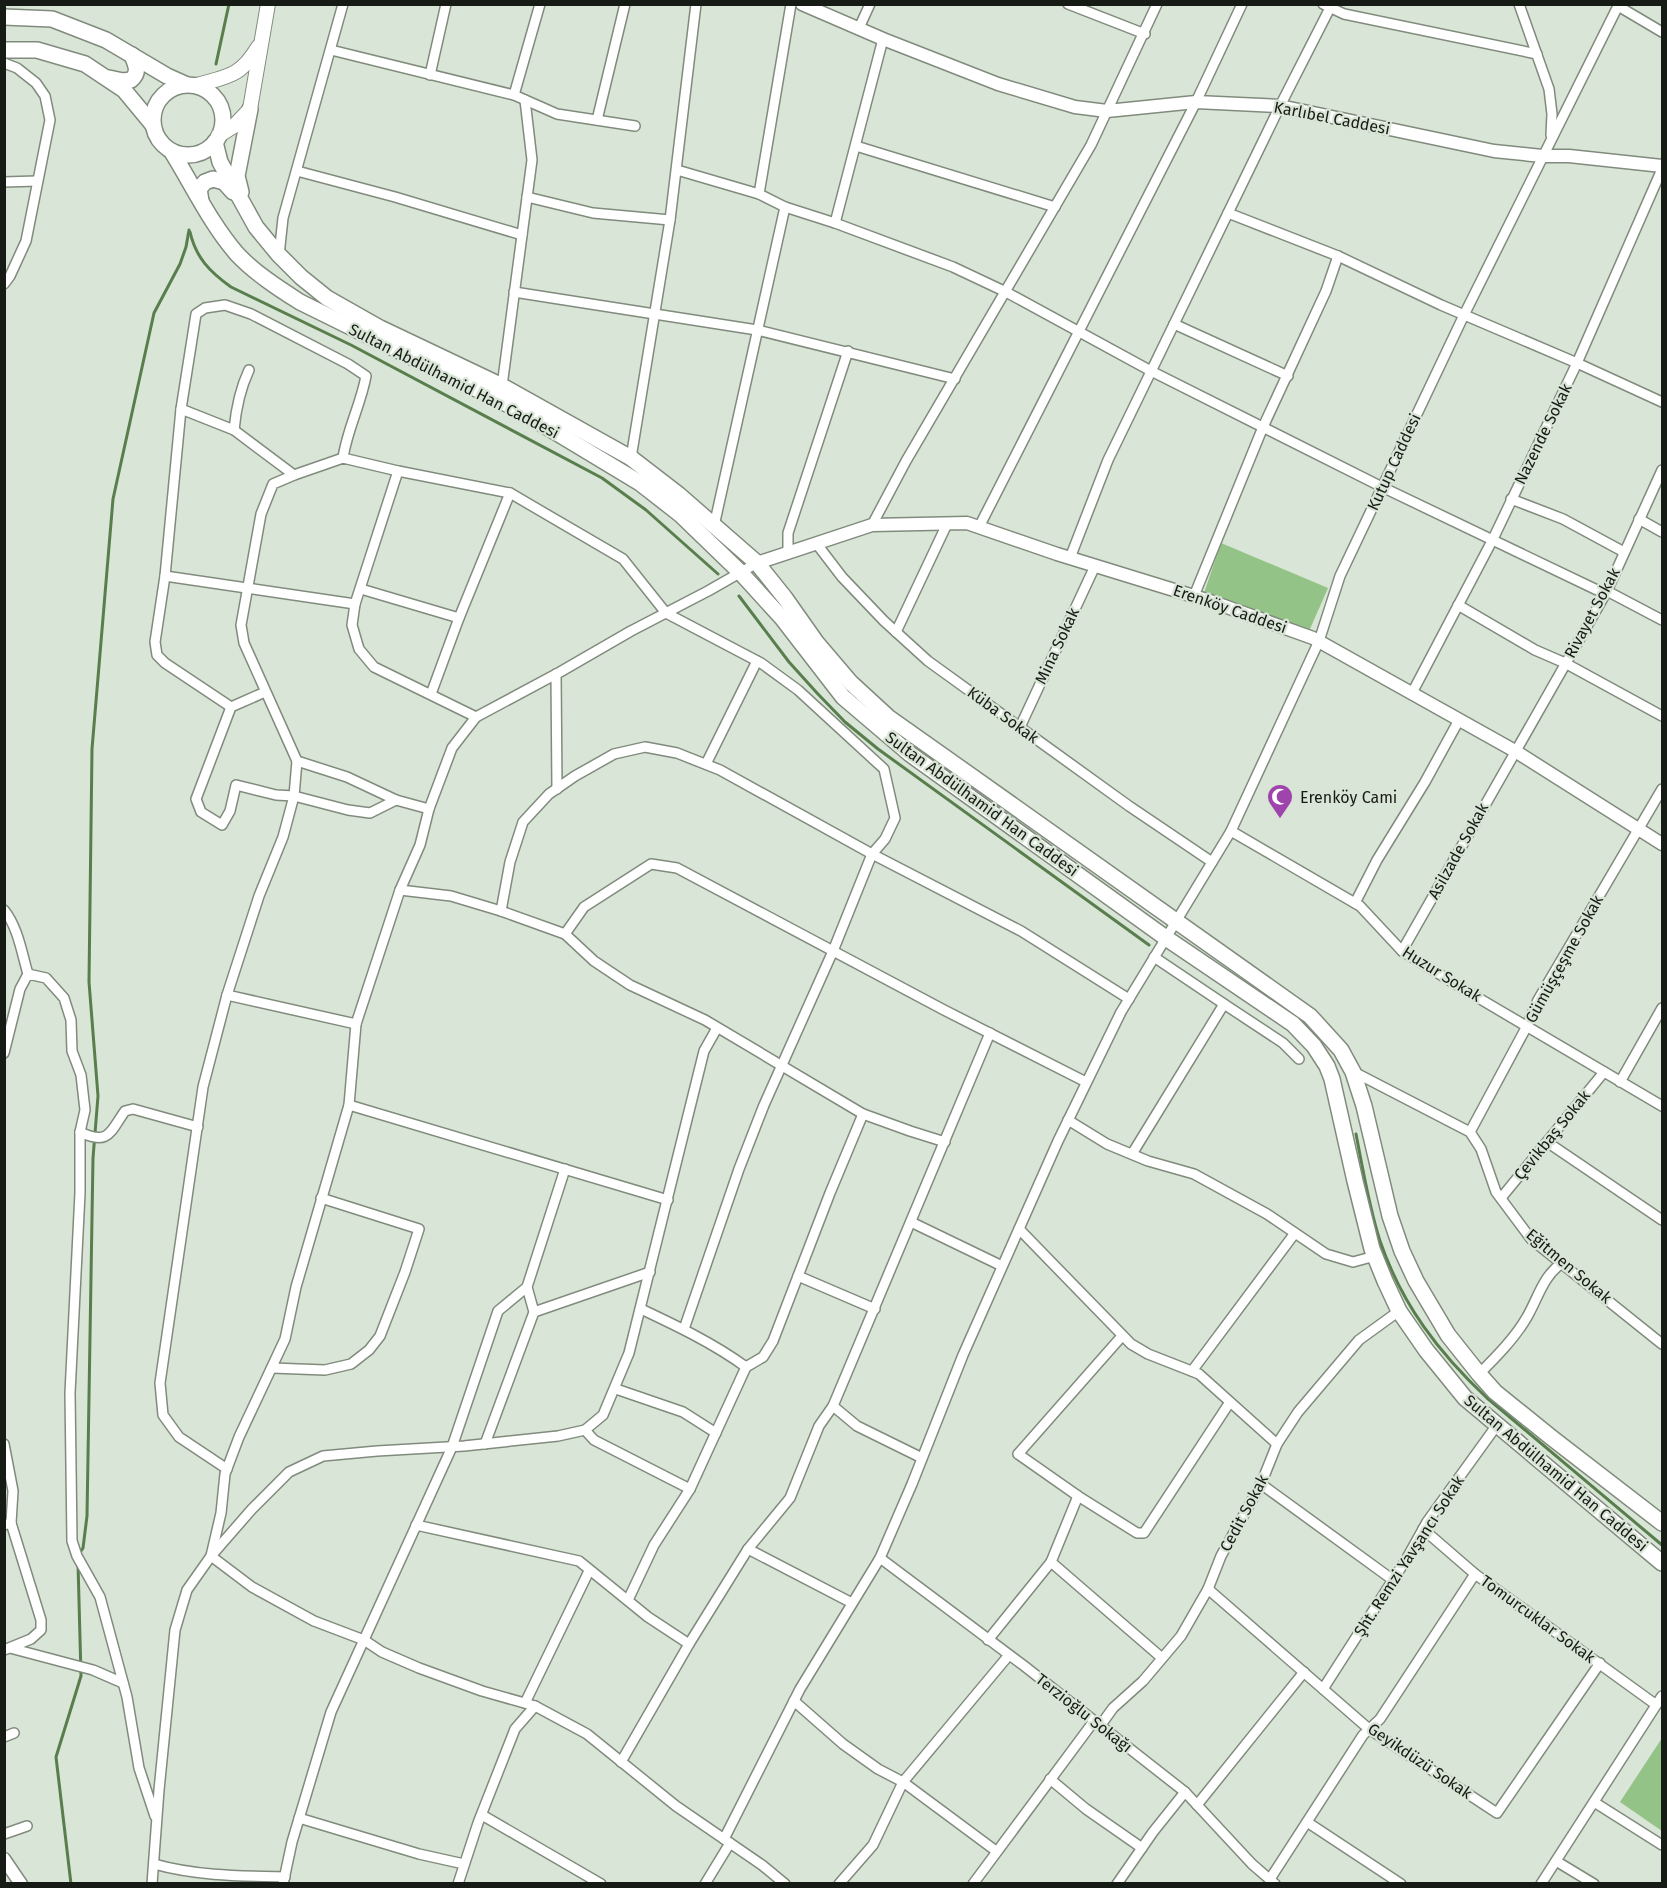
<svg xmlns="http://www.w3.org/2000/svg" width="1667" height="1888" font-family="'Fira Sans',sans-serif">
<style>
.green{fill:#93c386}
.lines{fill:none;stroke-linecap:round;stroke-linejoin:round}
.stream{stroke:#577e4c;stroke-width:3}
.minor-casing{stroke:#808b7d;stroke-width:12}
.tertiary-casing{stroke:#808b7d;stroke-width:15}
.secondary-casing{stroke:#808b7d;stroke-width:16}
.primary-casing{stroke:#808b7d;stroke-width:18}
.minor{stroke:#fff;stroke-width:9}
.tertiary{stroke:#fff;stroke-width:12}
.secondary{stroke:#fff;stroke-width:14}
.primary{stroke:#fff;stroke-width:15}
.labels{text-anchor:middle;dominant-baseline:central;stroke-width:4.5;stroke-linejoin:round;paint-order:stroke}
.street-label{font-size:16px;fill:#171b15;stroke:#d9e5d6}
.poi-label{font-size:16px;fill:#171b15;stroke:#d9e5d6;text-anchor:start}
</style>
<rect width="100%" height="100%" fill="#d9e5d6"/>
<g class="green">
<polygon points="1221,543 1328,588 1310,629 1204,593"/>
<polygon points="1662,1738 1662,1831 1620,1802"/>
</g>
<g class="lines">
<g class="stream">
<polyline points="216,64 229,4"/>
<path d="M190,232c6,26 20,40 41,55l120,58 251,133 44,32 72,64"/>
<polyline points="739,596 789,662 817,693 845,722 878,749 1149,945"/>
<path d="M1356,1134c7,36 13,73 24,107 22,64 59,112 107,157l175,147"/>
<polyline points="79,1554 83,1548 87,1516 93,1158 98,1096 89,982 92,749 113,499 154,313 180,264 186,247 189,230"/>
<polyline points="71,1884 56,1757 81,1676 78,1563"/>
</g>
<defs>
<g id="minor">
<polyline points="1068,4 1145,34"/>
<polyline points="1323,4 1344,14 1537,54"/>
<polyline points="1519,4 1549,89 1552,114 1551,135"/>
<polyline points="1618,6 1662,32"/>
<polyline points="859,28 870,4"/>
<polyline points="331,50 514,95 557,114 635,126"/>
<polyline points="4,63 17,68 36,83 45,96 50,120 26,241 10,276 4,284"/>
<polyline points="430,75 446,4"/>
<polyline points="514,95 540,4"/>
<polyline points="597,120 625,4"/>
<polyline points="856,146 1055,207"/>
<polyline points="677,170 759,194 785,207 835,223 953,267 1006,292 1151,371 1382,487 1597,590 1607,591 1662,620"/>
<polyline points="297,171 395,197 522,235"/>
<polyline points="4,182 37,181"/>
<polyline points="759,194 791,4"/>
<polyline points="527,197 593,213 670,220"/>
<polyline points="1228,213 1338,256 1441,305 1577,363 1662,402"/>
<polyline points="835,223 883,39"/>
<polyline points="279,255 283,218 343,4"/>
<polyline points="514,292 757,330 955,379"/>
<polyline points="1174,324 1288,376"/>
<polyline points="502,386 532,160 525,100"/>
<polyline points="181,409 234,430 294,475"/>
<path d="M234,430c2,-21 6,-41 15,-60"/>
<polyline points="631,458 670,220 696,4"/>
<polyline points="398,471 355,604 352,625 359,649 374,667 476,717"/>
<polyline points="1511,499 1563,519 1624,552"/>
<polyline points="1639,519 1662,532"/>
<polyline points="872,525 906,461 1091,145 1157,4"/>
<polyline points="714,526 785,207"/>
<polyline points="979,527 1196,102 1242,4"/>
<polyline points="816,543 842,577 884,621 928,661 1129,806 1212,862"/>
<polyline points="788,552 788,533 848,351"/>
<polyline points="1070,558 1108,460 1280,106 1332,4"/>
<polyline points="757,563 708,591 631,631 560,672 476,717 452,748 429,809 420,845 400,890 356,1024 349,1105 296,1287 285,1339 239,1437 225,1474 221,1513 211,1556 252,1587 314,1621 364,1640 382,1652 419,1668 482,1691 535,1706 587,1734 676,1806 762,1865 785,1884"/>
<polyline points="165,576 355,604"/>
<polyline points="361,589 459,618"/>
<polyline points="1194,596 1263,427 1326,291 1338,256"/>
<polyline points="1458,605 1535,650 1565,663 1662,716"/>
<polyline points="896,632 947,524"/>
<polyline points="556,674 557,789"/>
<polyline points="265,692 231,707 196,799 201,812 222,825 230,811 236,785 276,795 294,796 348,810 370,813 396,800"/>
<polyline points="1412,693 1493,539 1577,363 1662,169"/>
<polyline points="431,694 459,618 510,493"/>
<path d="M231,707l-66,-44 -8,-8 -2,-13 10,-66 16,-167 15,-95 9,-6 20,-3 26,9 97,50 18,12c-5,28 -19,54 -23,82"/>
<polyline points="1020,727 1095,566"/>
<polyline points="297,761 347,777 396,800 429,809"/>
<polyline points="706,764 757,661"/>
<polyline points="1231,831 1360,906 1402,951 1470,993 1662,1106"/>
<polyline points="400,890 451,896 501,911 565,934 594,961 630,985 705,1020 863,1114 910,1131 945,1142"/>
<polyline points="1355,903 1377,860 1425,782 1459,720"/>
<path d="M4,910c14,17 18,44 24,64"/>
<polyline points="501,911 510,862 523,822 549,794 575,776 614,754 645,747 677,753 720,770 872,854 1021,931 1129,999"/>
<polyline points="565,934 584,907 651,864 677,868 944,1010 1086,1082"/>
<polyline points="1402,951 1607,591 1662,470"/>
<polyline points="1154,957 1224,1004"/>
<polyline points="227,995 259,896 283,837 294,796 297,761 244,643 241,625 261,514 273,484 294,475 343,458 398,471 510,493 623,559 666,613 761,663 798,690 884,769 895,818 885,839 872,854 833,951 764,1105 739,1169 684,1329"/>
<polyline points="4,1053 20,989 28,974 46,978 64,998 71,1020 72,1051 81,1075 85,1110 80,1132 80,1193 70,1393 72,1541 77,1556 100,1597 127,1697 139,1768 155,1816"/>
<polyline points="1354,1072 1470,1132 1481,1149 1496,1192 1531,1239 1662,1344"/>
<polyline points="1620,1082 1662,1008"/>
<polyline points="349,1105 668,1200"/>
<polyline points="1068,1120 1107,1144 1148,1161 1194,1174 1267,1214 1326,1254 1353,1262 1375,1256"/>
<path d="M80,1132c29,14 30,0 45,-21l8,-2 65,18"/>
<polyline points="1470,1132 1527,1026 1538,1000 1662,789"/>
<polyline points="1547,1142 1662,1220"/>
<polyline points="1132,1154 1224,1004 1283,1043 1299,1059"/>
<polyline points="1501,1198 1604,1072"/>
<polyline points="911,1222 1002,1266"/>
<polyline points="1019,1229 1131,1344 1148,1354 1199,1374 1277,1444"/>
<polyline points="798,1276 875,1309"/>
<path d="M641,1309c36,17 72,34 105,58"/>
<polyline points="534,1312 650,1272"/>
<polyline points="1122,1336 1018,1454 1078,1496 1137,1533 1144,1533 1230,1402"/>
<polyline points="272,1368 325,1370 351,1364 369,1350 380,1336 405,1272 419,1229 321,1198"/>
<polyline points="1192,1371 1295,1233"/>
<path d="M1479,1374c17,-17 36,-36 48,-57 11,-19 16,-41 35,-54"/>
<polyline points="616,1389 683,1412 716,1433"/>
<polyline points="833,1406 857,1426 922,1458"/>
<polyline points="585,1430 594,1440 690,1489"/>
<polyline points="4,1444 13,1491 11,1523"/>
<polyline points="485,1444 534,1312 527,1287 565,1169"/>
<polyline points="227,1469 179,1437 163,1415 160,1383 203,1087 227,995 356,1024"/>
<polyline points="1261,1484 1393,1580"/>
<polyline points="4,1525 11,1523 41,1620 41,1630 31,1639 4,1650"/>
<polyline points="416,1525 579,1561 648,1617 689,1644"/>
<polyline points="1423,1529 1475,1574 1655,1704"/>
<polyline points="748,1549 852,1603"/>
<polyline points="880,1558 1023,1665 1185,1792 1252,1864 1275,1884"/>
<polyline points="1051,1562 1162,1658"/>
<polyline points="1208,1589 1369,1729 1497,1813 1600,1663"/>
<polyline points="628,1600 654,1545 690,1489 746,1367 763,1357 773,1341 830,1193 863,1114"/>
<polyline points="988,1640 1051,1562 1078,1496"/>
<polyline points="10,1648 93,1670 123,1683"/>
<polyline points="1323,1689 1407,1558 1427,1522 1497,1425"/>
<polyline points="794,1701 843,1744 878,1769 903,1782 996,1851"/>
<polyline points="525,1703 589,1571"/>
<polyline points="1100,1726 1113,1708 1143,1681 1181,1636 1208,1589 1221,1556 1261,1484 1277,1444 1298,1412 1359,1340 1399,1311"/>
<polyline points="4,1737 14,1733"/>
<polyline points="621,1762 689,1644 748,1549 790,1498 819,1426 833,1406 990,1033"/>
<polyline points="1050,1779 1086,1809 1142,1848"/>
<polyline points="1594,1802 1662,1845"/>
<polyline points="1197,1805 1304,1672"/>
<polyline points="482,1815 601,1884"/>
<polyline points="299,1818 419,1854 464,1864"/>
<polyline points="1307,1822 1401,1884"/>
<polyline points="4,1834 27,1826"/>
<polyline points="724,1839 800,1689 880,1558 912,1484 963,1355 1058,1141 1121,1012 1231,831 1319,641 1340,576 1464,315 1619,4"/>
<polyline points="1556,1861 1594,1884"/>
<path d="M154,1864c43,12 86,12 131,13"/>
<polyline points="1270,1879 1363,1735 1380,1719 1475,1574"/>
<polyline points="152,1884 159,1790 175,1630 187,1590 211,1556 252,1509 289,1472 323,1456 377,1451 464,1446 558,1436 585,1430 603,1415 629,1353 704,1051 717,1028"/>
<polyline points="283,1884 292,1842 331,1712 452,1447 498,1311 527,1287"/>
<polyline points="458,1884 478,1823 515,1729 535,1706"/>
<polyline points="705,1884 730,1843"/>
<polyline points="839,1884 873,1845 903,1782 1009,1655"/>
<polyline points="973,1884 1094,1721"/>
<polyline points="1117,1884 1153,1832 1185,1792"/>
<polyline points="1541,1884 1662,1696"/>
</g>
<g id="tertiary">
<polyline points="802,4 883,39 998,84 1075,107 1107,111 1196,102 1280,106 1494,151 1542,156 1569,156 1662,166"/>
<polyline points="757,563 872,525 967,523 1057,554 1213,602 1313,638 1515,751 1662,844"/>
<polyline points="4,1859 21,1884"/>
</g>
<g id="secondary">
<path d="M197,85c31,-9 43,-8 61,-38"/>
<polyline points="218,136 234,126 250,109 268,4"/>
</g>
<g id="primary">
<polyline points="4,17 52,19 106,40 167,76 185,84"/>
<polyline points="4,50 37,50 85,64 124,90 153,125"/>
<path d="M109,78l14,3 8,-1c9,-8 5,-14 1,-25"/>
<circle cx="188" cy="120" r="35"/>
<polyline points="215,142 220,162 256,227 279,255 301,277 327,298 380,328 502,386 631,458 679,495 757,563 785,598 816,642 851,683 888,717 1310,1016 1341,1050 1353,1072 1364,1106 1390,1216 1402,1251 1416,1281 1448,1335 1479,1374 1495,1392 1552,1438 1662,1523"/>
<path d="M172,152c21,34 39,72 65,102 18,19 41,34 63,48l219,108 121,73 41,32 60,58 41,45 61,79 67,57 256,184 127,86 21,22 13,20 5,13 23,102 17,68 13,32 14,30 27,39 39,48 197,165"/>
<polyline points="241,192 237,176 250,109"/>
<polyline points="201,201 199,189 205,182 213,179 224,182 233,192"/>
</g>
</defs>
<use href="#minor" class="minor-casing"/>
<use href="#tertiary" class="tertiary-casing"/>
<use href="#secondary" class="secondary-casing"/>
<use href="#primary" class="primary-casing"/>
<use href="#minor" class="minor"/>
<use href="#tertiary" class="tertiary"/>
<use href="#secondary" class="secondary"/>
<use href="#primary" class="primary"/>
</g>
<defs>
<symbol id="mosque-pin" viewBox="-11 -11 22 30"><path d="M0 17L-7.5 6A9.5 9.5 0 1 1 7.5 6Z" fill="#9f43ad" stroke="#d9e5d6"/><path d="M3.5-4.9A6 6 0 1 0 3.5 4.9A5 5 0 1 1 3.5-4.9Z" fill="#fff"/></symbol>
</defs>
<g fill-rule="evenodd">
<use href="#mosque-pin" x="1265" y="782" width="30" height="40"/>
</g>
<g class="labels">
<g class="street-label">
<text transform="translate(1332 118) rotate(11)">Karlıbel Caddesi</text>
<text transform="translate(454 381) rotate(27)">Sultan Abdülhamid Han Caddesi</text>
<text transform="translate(1543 434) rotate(-64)">Nazende Sokak</text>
<text transform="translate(1394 462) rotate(-65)">Kutup Caddesi</text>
<text transform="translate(1230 609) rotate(19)">Erenköy Caddesi</text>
<text transform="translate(1592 613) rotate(-62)">Rivayet Sokak</text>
<text transform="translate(1057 646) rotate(-65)">Mina Sokak</text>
<text transform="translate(1003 715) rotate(36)">Küba Sokak</text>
<text transform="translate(982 804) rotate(36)">Sultan Abdülhamid Han Caddesi</text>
<text transform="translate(1458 851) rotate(-61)">Asilzade Sokak</text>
<text transform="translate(1564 959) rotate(-61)">Gümüşçeşme Sokak</text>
<text transform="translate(1442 974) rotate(32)">Huzur Sokak</text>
<text transform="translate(1552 1135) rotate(-51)">Çevikbaş Sokak</text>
<text transform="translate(1569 1266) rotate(40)">Eğitmen Sokak</text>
<text transform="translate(1556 1473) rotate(40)">Sultan Abdülhamid Han Caddesi</text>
<text transform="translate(1244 1513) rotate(-62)">Cedit Sokak</text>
<text transform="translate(1409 1556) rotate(-57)">Şht. Remzi Yavşancı Sokak</text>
<text transform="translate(1538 1619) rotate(36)">Tomurcuklar Sokak</text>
<text transform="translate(1084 1713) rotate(38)">Terzioğlu Sokağı</text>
<text transform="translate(1420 1761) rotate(34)">Geyikdüzü Sokak</text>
</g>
<g class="poi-label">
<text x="1300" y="797">Erenköy Cami</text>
</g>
</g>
<rect width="1667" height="1888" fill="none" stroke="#171b15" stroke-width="12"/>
</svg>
